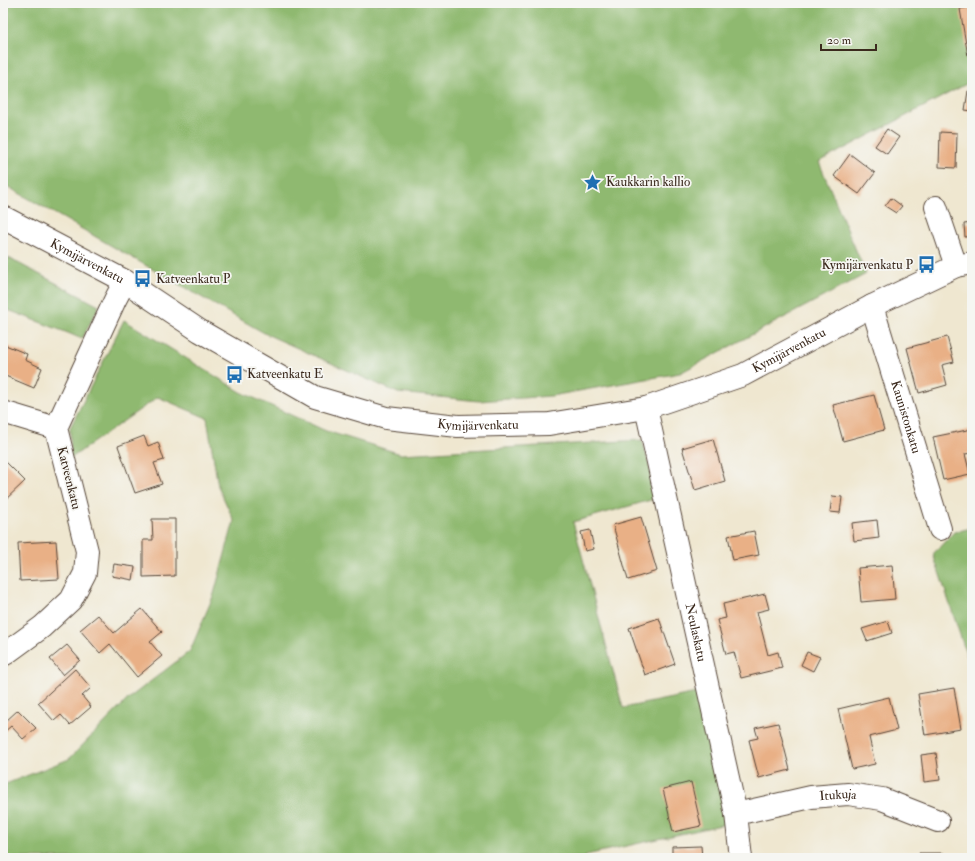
<svg xmlns="http://www.w3.org/2000/svg" width="975" height="861" font-family="'IM FELL Double Pica',serif">
<style>
.forest{fill:#8fb970;stroke:#657247}
.building{fill:#e9b086}
.lines{fill:none;stroke-linecap:round;stroke-linejoin:round}
.minor-casing{stroke:#564639;stroke-width:24}
.minor{stroke:#fff;stroke-width:22}
.labels{text-anchor:middle;dominant-baseline:central;stroke-width:3.5;stroke-linejoin:round;paint-order:stroke}
.poi-label{font-size:13px;fill:#3b2a1e;stroke:#f6f6f2;text-anchor:start}
.street-label{font-size:13px;fill:#3b2a1e;stroke:#f6f6f2}
</style>
<rect width="100%" height="100%" fill="#f6f6f2"/>
<filter id="ink" filterUnits="userSpaceOnUse"><feTurbulence type="fractalNoise" baseFrequency=".025" numOctaves="2"/><feDisplacementMap in="SourceGraphic" scale="8" xChannelSelector="R" yChannelSelector="G"/><feConvolveMatrix kernelMatrix="1 2 1 2 8 2 1 2 1" color-interpolation-filters="sRGB"/></filter>
<filter id="wash" filterUnits="userSpaceOnUse"><feTurbulence type="fractalNoise" baseFrequency=".012" numOctaves="4" result="noise"/><feDisplacementMap in="SourceGraphic" scale="16" xChannelSelector="R" yChannelSelector="G"/><feGaussianBlur stdDeviation="0.9" result="paint"/><feColorMatrix in="noise" values="0 0 0 0 0 0 0 0 0 0 0 0 0 0 0 0 0 1.4 0 .05"/><feComposite in="paint" operator="in"/></filter>
<g filter="url(#wash)">
<rect width="100%" height="100%" fill="#efe7d0"/>
<g class="forest">
<polygon points="3,3 972,3 972,81 819,162 866,274 680,373 551,396 479,401 398,393 266,334 3,184"/>
<polygon points="3,255 99,306 82,339 68,333 3,308"/>
<polygon points="124,320 241,392 326,431 401,454 642,440 658,498 573,522 623,708 701,692 730,823 586,855 586,858 3,858 3,785 69,759 129,698 190,651 214,594 234,521 218,486 207,418 158,397 71,458 70,428"/>
<polygon points="972,528 972,671 933,554 954,532"/>
</g>
<g id="blocks">
<g class="building">
<polygon points="970,7 972,17 972,55 968,56 960,9"/>
<polygon points="968,91 972,91 972,111 965,110"/>
<polygon points="887,129 899,137 887,154 875,146"/>
<polygon points="940,132 957,133 956,168 939,167"/>
<polygon points="850,154 875,173 859,194 834,176"/>
<polygon points="891,198 902,206 896,213 885,206"/>
<polygon points="972,223 972,236 965,237 964,224"/>
<polygon points="947,337 954,362 942,365 947,385 919,393 907,348"/>
<polygon points="3,344 27,354 25,360 42,368 34,388 3,375"/>
<polygon points="874,395 884,430 843,441 833,405"/>
<polygon points="972,429 972,453 965,454 970,474 943,480 933,437"/>
<polygon points="144,436 148,446 158,442 164,460 154,463 162,484 135,493 118,446"/>
<polygon points="713,439 725,481 695,490 682,448"/>
<polygon points="3,459 25,481 3,502"/>
<polygon points="832,496 842,497 840,513 830,512"/>
<polygon points="641,517 657,571 628,580 613,525"/>
<polygon points="152,519 175,519 175,576 143,577 143,540 153,540"/>
<polygon points="877,520 879,538 854,541 852,523"/>
<polygon points="590,530 594,549 585,551 581,532"/>
<polygon points="754,531 759,555 733,560 728,536"/>
<polygon points="56,541 59,579 20,581 18,543"/>
<polygon points="114,564 135,567 133,580 112,576"/>
<polygon points="892,565 895,599 861,602 858,568"/>
<polygon points="765,594 769,609 757,612 768,655 778,652 782,668 741,678 734,652 726,654 717,620 726,618 723,604"/>
<polygon points="142,609 162,632 150,642 162,656 137,677 110,644 100,653 80,630 98,615 114,633"/>
<polygon points="659,618 675,664 645,675 629,628"/>
<polygon points="888,621 892,633 867,641 862,629"/>
<polygon points="67,645 80,660 63,675 50,659"/>
<polygon points="807,652 820,657 813,671 801,665"/>
<polygon points="75,669 91,688 82,696 91,707 70,725 61,715 54,721 38,703"/>
<polygon points="954,688 961,729 925,735 918,694"/>
<polygon points="889,697 897,730 869,737 875,764 852,769 838,709"/>
<polygon points="18,710 36,728 23,739 11,726 3,733 3,718 6,721"/>
<polygon points="778,723 790,770 759,778 749,740 758,738 755,728"/>
<polygon points="936,753 940,780 924,782 921,755"/>
<polygon points="691,782 701,826 673,832 663,789"/>
<polygon points="701,846 702,858 672,858 672,847"/>
<polygon points="919,853 943,853 943,858 920,858"/>
</g>
</g>
</g>
<g filter="url(#ink)">
<use href="#blocks" fill-opacity="0" stroke="#564639" stroke-width="1"/>
<g class="lines">
<defs>
<g id="minor">
<polyline points="936,207 956,266"/>
<path id="s1" d="M3,217l122,64 75,50 115,66 71,21 72,8 91,-2 97,-16 97,-33 129,-69 84,-40 16,-3"/>
<path id="s2" d="M872,306l68,223"/>
<path id="s3" d="M646,408l90,406 5,44"/>
<polyline points="3,412 56,428"/>
<polyline points="5,654 42,627 71,600 85,573 87,551 56,428 115,300 125,281"/>
<path id="s4" d="M736,814l75,-17 37,-3 34,5 56,22"/>
</g>
</defs>
<use href="#minor" class="minor-casing"/>
<use href="#minor" class="minor"/>
</g>
</g>
<defs>
<symbol id="sight-bare" viewBox="-9 -9 18 18"><path d="M0-6L1.8-2.2L6-1.7L2.9 1.2L3.7 5.4L0 3.3L-3.7 5.4L-2.9 1.2L-6-1.7L-1.8-2.2Z" fill="#1f6fb2" stroke="#f6f6f2" stroke-width="2.5" paint-order="stroke"/></symbol>
<symbol id="bus-bare" viewBox="-9 -9 18 18"><path d="M-5-6H5V4H4V6H2V4H-2V6H-4V4H-5ZM-3.5-4V0h7V-4ZM-3.5 1.2v1.5H-2V1.2ZM2 1.2v1.5H3.5V1.2Z" fill="#1f6fb2" stroke="#f6f6f2" stroke-width="2.5" paint-order="stroke"/></symbol>
</defs>
<g fill-rule="evenodd">
<use href="#sight-bare" x="580" y="170" width="25" height="25"/>
<use href="#bus-bare" x="914" y="252" width="25" height="25"/>
<use href="#bus-bare" x="130" y="266" width="25" height="25"/>
<use href="#bus-bare" x="222" y="362" width="25" height="25"/>
</g>
<g class="labels">
<g class="poi-label">
<text x="606" y="182">Kaukkarin kallio</text>
<text x="913" y="265" text-anchor="end">Kymijärvenkatu P</text>
<text x="156" y="279">Katveenkatu P</text>
<text x="247" y="374">Katveenkatu E</text>
</g>
<g class="street-label">
<text stroke="none"><textPath href="#s1" startOffset="95">Kymijärvenkatu</textPath></text>
<text stroke="none"><textPath href="#s1" startOffset="851">Kymijärvenkatu</textPath></text>
<text stroke="none"><textPath href="#s2" startOffset="116">Kaunistonkatu</textPath></text>
<text stroke="none"><textPath href="#s1" startOffset="527">Kymijärvenkatu</textPath></text>
<text transform="translate(69 478) rotate(76)">Katveenkatu</text>
<text stroke="none"><textPath href="#s3" startOffset="230">Neulaskatu</textPath></text>
<text stroke="none"><textPath href="#s4" startOffset="104">Itukuja</textPath></text>
</g>
</g>
<rect width="975" height="861" fill="none" stroke="#f6f6f2" stroke-width="16"/>
<path d="M821 44v6h55v-6" fill="none" stroke="#3b2a1e" stroke-width="2"/>
<text x="827" y="44" font-size="12" fill="#3b2a1e" stroke="#f6f6f2" stroke-width="3" paint-order="stroke">20 m</text>
</svg>
